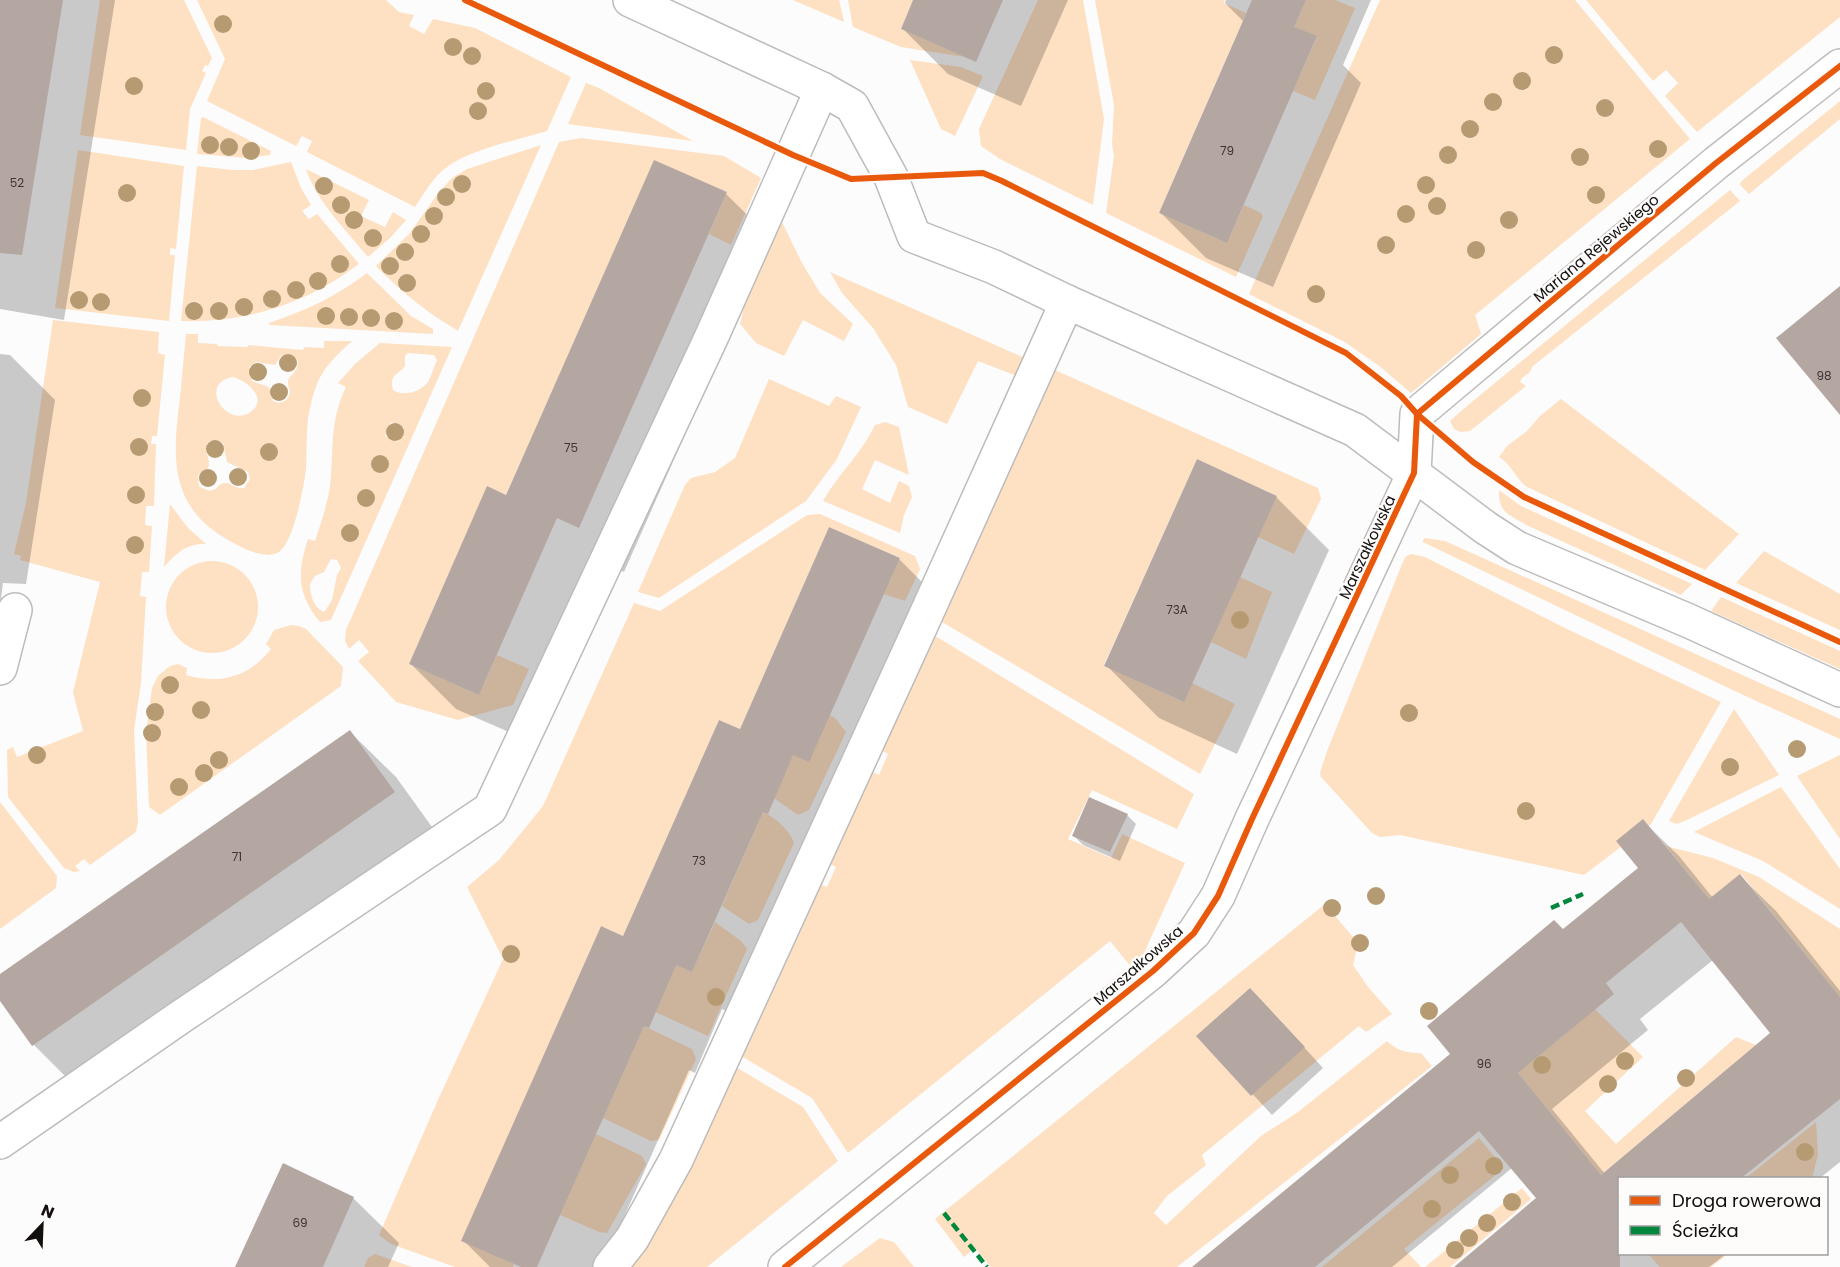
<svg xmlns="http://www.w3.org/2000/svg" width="1840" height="1267" font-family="Poppins,sans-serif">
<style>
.green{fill:#fee0c3;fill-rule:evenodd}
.shadow{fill:#0003;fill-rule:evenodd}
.building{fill:#b4a7a2;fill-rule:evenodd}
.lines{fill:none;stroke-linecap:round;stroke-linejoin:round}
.minor-casing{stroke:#bdbbbb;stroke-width:36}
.minor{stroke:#fff;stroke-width:33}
.quiet{stroke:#00873e;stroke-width:4.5;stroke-dasharray:9 4.5;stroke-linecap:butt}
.cycleway-casing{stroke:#fefbfb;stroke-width:10}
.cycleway{stroke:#e8590c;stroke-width:6}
.tree{fill:#b69b72}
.labels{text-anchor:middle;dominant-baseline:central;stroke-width:5;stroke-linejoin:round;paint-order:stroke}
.number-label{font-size:12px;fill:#3c3534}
.street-label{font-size:15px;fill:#140f0f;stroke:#fefbfb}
</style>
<rect width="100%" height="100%" fill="#fdfcfc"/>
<g class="green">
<polygon points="100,0 184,0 212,58 208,66 205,65 202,71 206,73 190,109 186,150 80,135"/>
<path d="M197,0h189l13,12 15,3 -5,11 15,8 9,-15 42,9 96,49 -24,54c-32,10 -78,18 -104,39 -12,10 -19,24 -28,37l-108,-55 5,-11 -10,-5 -6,10 -89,-45 18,-42z"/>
<polygon points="793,0 839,0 844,22"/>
<polygon points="848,0 913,0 901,29 965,57 901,47 853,27"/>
<polygon points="1038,0 1083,0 1104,119 1093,205 1000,159 981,146 979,129"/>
<polygon points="1095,0 1225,0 1224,3 1246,13 1159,213 1227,243 1244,205 1261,213 1263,216 1236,277 1106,213 1114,156 1112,144 1114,105"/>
<polygon points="1306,0 1335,0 1355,8 1315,100 1293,91 1317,37 1294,27"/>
<polygon points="1380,0 1575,0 1690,139 1475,315 1481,334 1411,393 1378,365 1343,341 1249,294"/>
<polygon points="1586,0 1840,0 1840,17 1697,132 1665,96 1678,83 1666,70 1653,81"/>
<polygon points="910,60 961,67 983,76 955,136 941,129"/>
<polygon points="586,83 599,88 693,141 568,124"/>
<polygon points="1840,101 1840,119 1749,194 1741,186 1740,183 1744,179"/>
<polygon points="203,117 271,151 270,155 247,158 197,154 201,118"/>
<polygon points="581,138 724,156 761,178 731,245 709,234 727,192 654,161 506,495 487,487 409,664 479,695 497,655 529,669 513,705 458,720 396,702 358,661 369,652 359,640 349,649 345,641 346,630 559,142"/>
<path d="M541,145l-83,186c-30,-18 -57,-39 -82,-65l33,-32 31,-43 12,-13 15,-9z"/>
<polygon points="78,150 184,166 176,249 170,248 170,255 175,255 169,321 55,308"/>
<path d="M291,162l10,26 10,17 -9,6 7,8 8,-5 42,50c-53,40 -113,59 -178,57l16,-155 36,4h20z"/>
<path d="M306,169l63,31 -8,16 24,11 8,-15 13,8 -16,18 -22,19c-22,-27 -51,-55 -62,-88z"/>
<polygon points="1730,190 1740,201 1533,366 1529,373 1522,378 1520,382 1526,386 1470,431 1460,432 1454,429 1450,421 1467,406"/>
<polygon points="781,220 802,263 820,293 853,324 844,341 803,320 784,356 756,343 740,324 746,299"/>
<polygon points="830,272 1025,358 1019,377 978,361 947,424 908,407 896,365 873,328 842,293"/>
<path d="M367,273l44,43 22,13v5l-164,-9v-2c36,-12 68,-27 98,-50z"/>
<polygon points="53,320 159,332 158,353 165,355 157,436 152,436 151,444 156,444 154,506 146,506 145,525 152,526 149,572 142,572 140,596 146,597 141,683 134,730 138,822 136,832 90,865 84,859 75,866 80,871 74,872 64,868 8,797 7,750 13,747 17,757 83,731 73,692 100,582 20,560 21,556 14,554 26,503"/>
<path d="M186,334h12v9l19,1 1,2 29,1 1,-2 55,5 1,-3 20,1v-7h28c-14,13 -30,27 -36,46 -4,10 -6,21 -8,31 -2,17 -1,34 -2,51 -2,17 -13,78 -29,84 -15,6 -34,-5 -47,-12 -61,-33 -58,-83 -50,-143 2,-21 4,-43 6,-64zM286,355l12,5 -1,8c-7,13 -12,6 -7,24 -1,9 -9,13 -17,9l-4,-14 -17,-6 -3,-14 7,-5 19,3 6,-9zM233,377c15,4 37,23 16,36 -24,14 -51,-30 -16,-36zM210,441h9l4,2 4,19 21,10 2,7 -6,9c-8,1 -11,-4 -18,-5 -11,-1 -8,15 -27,3l-1,-11 10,-7 1,-3c0,-11 -7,-14 1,-24z"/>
<path d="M380,343l72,4 -121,273 -11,2c-23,-28 -23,-49 -12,-83l7,2c6,-18 12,-36 15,-54 4,-37 -1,-65 16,-100l-8,-4 17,-19zM408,353l26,2 3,5c-3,6 -5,15 -9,22 -8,10 -24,15 -35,8 -4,-17 5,-14 12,-24v-10zM391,422l13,6 -6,14 -13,-6zM331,559l6,1 4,8 -4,7 -5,25 -7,11 -2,1c-10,-6 -13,-17 -13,-28l5,-8 9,-4z"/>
<polygon points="1055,370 1318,488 1321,499 1294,554 1258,537 1277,496 1197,459 1104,665 1183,702 1192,683 1235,704 1200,774 942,622"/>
<polygon points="769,379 829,406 836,396 861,407 837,459 806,501 659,598 638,592 685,485 691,478 715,472 735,458"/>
<path d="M1561,399l178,135 -34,36 -178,-83c-12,-9 -16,-23 -28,-30l8,-11 20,-15 13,-15z"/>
<path d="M885,422l14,5 10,48 -34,-15 -13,29 28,14 9,-22 10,5 3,11 -8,18 -4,18 -77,-32c15,-27 39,-48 52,-76z"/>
<path d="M1499,490l22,16 171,78 -11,11 -155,-70c-17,-11 -28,-12 -27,-35z"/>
<path d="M170,504l18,24 18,16c-19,-1 -30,9 -42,23z"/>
<polygon points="820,514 915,556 920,569 905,601 884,594 900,558 829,527 740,729 719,720 623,936 601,926 462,1240 514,1264 513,1267 455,1267 391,1244 379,1235 437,1102 503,959 467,887 499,860 543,806 634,603 660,611 807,515"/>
<polygon points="1425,538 1445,541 1838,718 1840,719 1840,739 1739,693 1456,558 1423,542 1423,540"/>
<polygon points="1764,551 1840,594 1840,630 1736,583"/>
<polygon points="1412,554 1425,557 1565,628 1721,702 1651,824 1584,875 1400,835 1380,837 1372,833 1321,777 1320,773 1327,751 1402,564 1406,556"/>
<circle cx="212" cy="607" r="46"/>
<polygon points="1240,577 1272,592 1246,659 1211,642"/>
<polygon points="1721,597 1840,651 1840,669 1711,611"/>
<path d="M291,625l8,1 7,3 37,38 -2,19 -181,129 -11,-8 -3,-74 6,-45 6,-12 12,-10 8,-2 9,4 -1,7c34,10 63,2 85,-26l-5,-5 8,-14z"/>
<polygon points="932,634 1194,794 1177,829 1092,790 1068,839 1111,858 1122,834 1185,863 1144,953 1132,968 1110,941 848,1153 812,1098 741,1056 819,884 827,887 836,867 828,863 871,771 879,775 888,754 881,750"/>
<polygon points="1734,709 1779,775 1687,820 1677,824 1669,821"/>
<polygon points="829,715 835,718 846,732 809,810 798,815 771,796 789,753"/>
<polygon points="1840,755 1840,839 1797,776"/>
<polygon points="1781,787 1840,869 1840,909 1763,861 1694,832"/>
<polygon points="0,802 57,876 56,888 0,929"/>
<path d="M763,812c12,5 27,19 31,31l-36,77 -9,4 -27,-18z"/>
<polygon points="1666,846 1713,858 1759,877 1840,929 1840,997 1741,874 1709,899"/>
<path d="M1325,904l33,39 -5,22 15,22 24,27 -26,18 -7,-6 -157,129 4,10 -39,31 -13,17 12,12 95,-89 37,-24 89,-71c11,10 19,12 34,12l11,13 -255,201h-186l-16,-19 -11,9 -29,-38z"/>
<polygon points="715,922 741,941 747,949 708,1036 651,1010 672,963 692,972"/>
<polygon points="1595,1009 1643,1057 1585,1111 1616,1144 1736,1037 1756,1045 1601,1175 1518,1073"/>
<polygon points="644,1026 692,1049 696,1059 659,1140 651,1141 603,1118"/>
<polygon points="734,1066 803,1107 838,1161 707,1267 632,1267 659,1220"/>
<polygon points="1816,1122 1818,1155 1812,1178 1746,1178"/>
<polygon points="596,1134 642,1156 646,1164 607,1233 599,1232 560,1215"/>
<polygon points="1479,1138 1504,1168 1404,1249 1421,1267 1322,1267"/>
<polygon points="1522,1188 1531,1199 1450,1267 1425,1267"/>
<polygon points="880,1238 894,1242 914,1267 841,1267"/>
<polygon points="375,1254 378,1255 412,1267 364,1267 368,1258"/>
<polygon points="1653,1254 1728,1254 1711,1267 1660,1267 1650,1256"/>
</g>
<g class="shadow">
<polygon points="0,0 115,0 64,320 0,309"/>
<polygon points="915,0 1068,0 1021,106 948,74 903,29"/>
<polygon points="1226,0 1371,0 1343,65 1361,83 1273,287 1206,258 1161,213 1244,22 1225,3"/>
<polygon points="655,162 726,194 772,239 624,572 603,563 525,739 456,709 411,664 507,497"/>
<polygon points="0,354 10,355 55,400 26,584 3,583 0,606"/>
<polygon points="1276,497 1329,550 1237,754 1159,718 1106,665"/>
<polygon points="899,559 945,605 738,1017 722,1009 695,1073 689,1070 602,1267 490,1267 463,1240 624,938 740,731"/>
<polygon points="350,732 396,777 440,838 79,1090 34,1045 0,998 0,975"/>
<polygon points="1127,815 1136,824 1120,861 1083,845 1074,836"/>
<path d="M1643,821l36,35 34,42 27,-22 36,35 64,80v171l-20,16h-200v76h106l-17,13h-252l81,-68 -26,-31 -120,99h-197l257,-213 111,-123 77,-63zM1713,960l59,73 -167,141 -53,-65 96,-79 -8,-11z"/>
<polygon points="1269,1009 1323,1068 1272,1115 1199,1036"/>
<polygon points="353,1198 399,1243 388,1267 237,1267"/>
</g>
<g class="building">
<polygon points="0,0 63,0 22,255 0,253"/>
<polygon points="913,0 1003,0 976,62 901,29"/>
<polygon points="1252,0 1306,0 1294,27 1317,36 1227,243 1159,213"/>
<polygon points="654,160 727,192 579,528 557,518 479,695 409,664 487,486 506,495"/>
<polygon points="1840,286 1840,415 1776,338"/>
<polygon points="1197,459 1277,496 1184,702 1104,666"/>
<polygon points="829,527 900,558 809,762 793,755 768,814 763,812 692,972 676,965 649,1028 644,1026 537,1267 521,1267 461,1241 601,926 623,936 719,720 740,729"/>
<polygon points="350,730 395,792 32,1046 0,1001 0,974"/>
<polygon points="1089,797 1128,814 1110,852 1072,836"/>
<path d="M1643,819l66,80 31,-25 100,123v102l-100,80h-120v88h-166l82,-69 -57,-67 -164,136h-123l258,-213 -23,-28 127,-106 9,9 75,-61 -22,-27zM1681,922l89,111 -169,142 -83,-102 96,-79 -8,-11z"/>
<polygon points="1250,988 1305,1047 1251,1096 1196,1036"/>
<polygon points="283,1163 354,1197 323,1267 235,1267"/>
</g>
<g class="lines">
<defs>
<g id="minor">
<polyline points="630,0 822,89 852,106 891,177 914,236 994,267 1067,302 1355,430 1486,528 1517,548 1689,621 1840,690"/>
<polyline points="0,668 15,610"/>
<polyline points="0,1142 179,1018 490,809 711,338 822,89"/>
<polyline points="610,1267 632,1239 676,1160 924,619 1067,302"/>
<polyline points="785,1267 1153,971 1194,933 1218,896 1252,819 1414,473 1417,414 1716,163 1840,66"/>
</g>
</defs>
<use href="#minor" class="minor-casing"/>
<use href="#minor" class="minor"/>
<g class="quiet">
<polyline points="1551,908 1583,894"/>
<polyline points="944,1213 987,1267"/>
</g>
<defs>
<g id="cycleway">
<polyline points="465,0 793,155 851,179 983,173 1002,181 1346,353 1401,396 1417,414 1473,462 1524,497 1840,642"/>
<polyline points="785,1267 1153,971 1194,933 1218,896 1252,819 1414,473 1417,414 1716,163 1840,66"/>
</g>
</defs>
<use href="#cycleway" class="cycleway-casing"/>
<use href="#cycleway" class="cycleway"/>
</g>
<g class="tree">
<circle cx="223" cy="24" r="9"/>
<circle cx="453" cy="47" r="9"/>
<circle cx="1554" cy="55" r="9"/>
<circle cx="472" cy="56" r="9"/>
<circle cx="1522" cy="81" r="9"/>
<circle cx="134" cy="86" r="9"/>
<circle cx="486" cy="91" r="9"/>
<circle cx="1493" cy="102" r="9"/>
<circle cx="1605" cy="108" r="9"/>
<circle cx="478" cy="111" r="9"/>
<circle cx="1470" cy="129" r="9"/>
<circle cx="210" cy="145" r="9"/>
<circle cx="229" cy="147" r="9"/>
<circle cx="1658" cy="149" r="9"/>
<circle cx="251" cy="151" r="9"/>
<circle cx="1448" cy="155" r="9"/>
<circle cx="1580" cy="157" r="9"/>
<circle cx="462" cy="184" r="9"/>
<circle cx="1426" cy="185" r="9"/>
<circle cx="324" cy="186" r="9"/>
<circle cx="127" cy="193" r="9"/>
<circle cx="1596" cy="195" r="9"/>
<circle cx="446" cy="197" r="9"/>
<circle cx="341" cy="205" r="9"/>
<circle cx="1437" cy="206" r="9"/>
<circle cx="1406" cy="214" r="9"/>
<circle cx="434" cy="216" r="9"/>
<circle cx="354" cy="220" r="9"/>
<circle cx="1509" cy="220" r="9"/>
<circle cx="421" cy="234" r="9"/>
<circle cx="373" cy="238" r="9"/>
<circle cx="1386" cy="245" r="9"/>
<circle cx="1476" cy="250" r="9"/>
<circle cx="405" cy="252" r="9"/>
<circle cx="340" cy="264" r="9"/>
<circle cx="390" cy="266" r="9"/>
<circle cx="318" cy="281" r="9"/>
<circle cx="407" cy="283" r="9"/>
<circle cx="296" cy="290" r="9"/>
<circle cx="1316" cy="294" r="9"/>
<circle cx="272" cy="299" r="9"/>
<circle cx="79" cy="300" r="9"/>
<circle cx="101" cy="302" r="9"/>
<circle cx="244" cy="307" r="9"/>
<circle cx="194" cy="311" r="9"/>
<circle cx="219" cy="311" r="9"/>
<circle cx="326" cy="316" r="9"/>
<circle cx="349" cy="317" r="9"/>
<circle cx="371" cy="318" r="9"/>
<circle cx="394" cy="321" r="9"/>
<circle cx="288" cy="363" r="9"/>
<circle cx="258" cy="372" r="9"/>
<circle cx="279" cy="392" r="9"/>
<circle cx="142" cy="398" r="9"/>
<circle cx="395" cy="432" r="9"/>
<circle cx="139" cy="447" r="9"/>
<circle cx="215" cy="449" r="9"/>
<circle cx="269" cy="452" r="9"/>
<circle cx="380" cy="464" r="9"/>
<circle cx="238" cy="477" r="9"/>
<circle cx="208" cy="478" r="9"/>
<circle cx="136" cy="495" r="9"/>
<circle cx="366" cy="498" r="9"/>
<circle cx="350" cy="533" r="9"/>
<circle cx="135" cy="545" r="9"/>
<circle cx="1240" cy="620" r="9"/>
<circle cx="170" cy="685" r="9"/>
<circle cx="201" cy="710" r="9"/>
<circle cx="155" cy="712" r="9"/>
<circle cx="1409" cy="713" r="9"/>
<circle cx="152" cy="733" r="9"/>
<circle cx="1797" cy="749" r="9"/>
<circle cx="37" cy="755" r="9"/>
<circle cx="219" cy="760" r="9"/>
<circle cx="1730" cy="767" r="9"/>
<circle cx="204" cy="773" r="9"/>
<circle cx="179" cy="787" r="9"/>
<circle cx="1526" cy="811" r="9"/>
<circle cx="1376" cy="896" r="9"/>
<circle cx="1332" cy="908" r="9"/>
<circle cx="1360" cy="943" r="9"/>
<circle cx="511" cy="954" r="9"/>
<circle cx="716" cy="997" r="9"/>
<circle cx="1429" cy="1011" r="9"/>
<circle cx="1625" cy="1061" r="9"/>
<circle cx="1542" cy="1065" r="9"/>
<circle cx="1686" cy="1078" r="9"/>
<circle cx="1608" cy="1084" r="9"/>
<circle cx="1805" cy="1152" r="9"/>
<circle cx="1494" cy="1166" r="9"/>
<circle cx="1450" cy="1175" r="9"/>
<circle cx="1512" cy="1202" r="9"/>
<circle cx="1432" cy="1209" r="9"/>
<circle cx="1487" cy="1223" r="9"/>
<circle cx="1469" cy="1238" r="9"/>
<circle cx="1455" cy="1250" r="9"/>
</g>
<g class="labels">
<g class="number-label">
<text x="1227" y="150">79</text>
<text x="17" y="182">52</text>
<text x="1824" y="375">98</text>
<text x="571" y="447">75</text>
<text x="1177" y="609">73A</text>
<text x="237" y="856">71</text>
<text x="699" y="860">73</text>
<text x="1484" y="1063">96</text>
<text x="300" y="1222">69</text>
</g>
<g class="street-label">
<text transform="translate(1596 248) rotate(-40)">Mariana Rejewskiego</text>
<text transform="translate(1367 547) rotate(-65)">Marszałkowska</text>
<text transform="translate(1138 965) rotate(-41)">Marszałkowska</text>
</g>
</g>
<rect x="1618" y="1177" width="210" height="78" fill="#fefbfb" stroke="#a09d9d" stroke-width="1.5"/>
<rect x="1630" y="1196" width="30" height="9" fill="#e8590c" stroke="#a09d9d" stroke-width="1.5"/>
<text x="1672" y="1207" font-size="18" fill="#140f0f">Droga rowerowa</text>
<rect x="1630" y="1226" width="30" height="9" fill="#00873e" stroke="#a09d9d" stroke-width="1.5"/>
<text x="1672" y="1237" font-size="18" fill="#140f0f">Ścieżka</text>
<g transform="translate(42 1225) rotate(23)" stroke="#fefbfb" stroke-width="4.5" paint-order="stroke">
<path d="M0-4.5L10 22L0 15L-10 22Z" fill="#140f0f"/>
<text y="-9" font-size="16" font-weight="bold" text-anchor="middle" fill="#140f0f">N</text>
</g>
</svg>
